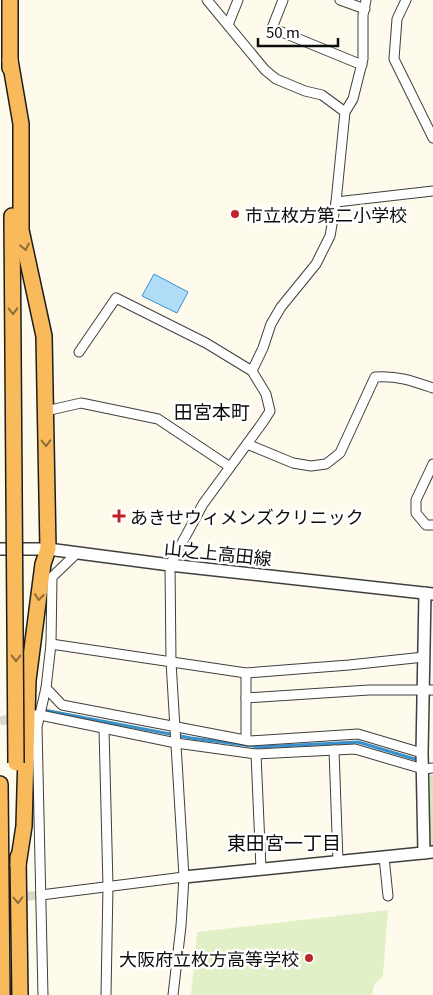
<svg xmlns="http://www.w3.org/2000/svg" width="433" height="995" font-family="Georgia,'Noto Sans JP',serif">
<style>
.green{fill:#d0e9b5}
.pitch{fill:#e2f0c7}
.water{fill:#b0dcf7;stroke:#3691ce}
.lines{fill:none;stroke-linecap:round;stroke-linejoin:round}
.stream{stroke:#3691ce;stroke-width:3}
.minor-tunnel{stroke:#dbd7ca;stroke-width:9;stroke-dasharray:9 4.5;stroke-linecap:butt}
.minor-casing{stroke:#3f3f3f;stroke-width:11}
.tertiary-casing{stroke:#3f3f3f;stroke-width:14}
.trunk-casing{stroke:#1d1d1d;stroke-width:18}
.minor{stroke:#fff;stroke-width:9}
.tertiary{stroke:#fff;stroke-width:11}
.trunk{stroke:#f8ba5a;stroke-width:15}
.trunk-bridge-casing{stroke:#1d1d1d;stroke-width:18;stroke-linecap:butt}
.trunk-bridge{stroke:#f8ba5a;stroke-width:15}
.oneway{stroke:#8e6c37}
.poi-dot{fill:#be2329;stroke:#fff;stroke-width:2}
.labels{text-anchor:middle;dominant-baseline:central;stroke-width:5;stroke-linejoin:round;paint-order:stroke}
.poi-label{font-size:18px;fill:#0c0c0c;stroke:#fff;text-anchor:start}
.street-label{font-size:18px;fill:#0c0c0c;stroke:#fff}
.neighbourhood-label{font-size:19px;fill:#0c0c0c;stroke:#fff}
</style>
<rect width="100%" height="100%" fill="#fffbec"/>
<polygon class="green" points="430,775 433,775 433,847 429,848"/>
<polygon class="pitch" points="388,910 383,976 374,985 372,995 191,995 197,932"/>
<polygon class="water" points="154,274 188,292 177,313 142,296"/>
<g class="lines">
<polyline class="stream" points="44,710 191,738 259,747 358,742 418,760"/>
<g class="minor-tunnel">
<polyline points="0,721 19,717"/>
<polyline points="0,899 41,895"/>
</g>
<defs>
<g id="minor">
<polyline points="207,0 265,70 276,79 305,91 322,95 345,112"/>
<polyline points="283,0 272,28 362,65"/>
<polyline points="340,0 365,9"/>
<polyline points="406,0 397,19 394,59 433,138"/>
<polyline points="228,25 238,0"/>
<polyline points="336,202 433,191"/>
<polyline points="79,352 116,298 206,343 252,371 266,394 270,411 263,422 203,504 170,565 171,662 184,877 181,926 173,995"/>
<polyline points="252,371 263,348 271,324 281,307 316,264 330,236 336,202 345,112 353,99 363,59 363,15 366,0"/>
<polyline points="46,411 81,403 158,419 230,467"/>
<path d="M247,444l46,19 18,3 15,-2 14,-11 35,-76c21,-2 38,4 58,11"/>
<polyline points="433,464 416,500 416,513 426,525 433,525"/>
<polyline points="77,553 52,577 51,644 46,688 62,705 250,741 358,734 422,753"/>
<polyline points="51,644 246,673 349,665 424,657"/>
<polyline points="246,673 246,740"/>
<polyline points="246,698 369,690 433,690"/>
<polyline points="32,715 40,715 176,743 256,754 355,749 423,769 433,768"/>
<polyline points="104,729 108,886 106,995"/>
<polyline points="334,750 338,861"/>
<polyline points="256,754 261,869"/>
<polyline points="384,857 388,896"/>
<polyline points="41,895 184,877"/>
<polyline points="43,995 37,727 46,688"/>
</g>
<g id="tertiary">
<polyline points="0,549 48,549 170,565 433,594"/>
<polyline points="424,853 422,753 425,593"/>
<polyline points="184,877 433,852"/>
</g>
<g id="trunk">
<polyline points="10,60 21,124 21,230 44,336 48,549 43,564 28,680 24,826 18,865"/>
<polyline points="10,68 10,0"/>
<polyline points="12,216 14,487"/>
<polyline points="0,784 2,995"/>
<polyline points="18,857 20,995"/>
</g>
</defs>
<use href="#minor" class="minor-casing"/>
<use href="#tertiary" class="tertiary-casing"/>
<use href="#trunk" class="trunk-casing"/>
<use href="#minor" class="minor"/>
<use href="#tertiary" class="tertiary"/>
<use href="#trunk" class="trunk"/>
<defs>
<polyline id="trunk-bridge" points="14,487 16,763"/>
</defs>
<use href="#trunk-bridge" class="trunk-bridge-casing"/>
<use href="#trunk-bridge" class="trunk-bridge"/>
</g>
<defs><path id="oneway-chevron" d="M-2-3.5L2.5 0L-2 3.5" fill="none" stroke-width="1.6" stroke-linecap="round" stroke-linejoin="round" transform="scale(1.25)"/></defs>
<g class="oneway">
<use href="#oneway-chevron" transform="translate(25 247) rotate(78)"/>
<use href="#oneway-chevron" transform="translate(13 311) rotate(89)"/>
<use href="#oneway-chevron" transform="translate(46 443) rotate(89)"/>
<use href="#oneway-chevron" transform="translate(39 597) rotate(97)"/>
<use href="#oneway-chevron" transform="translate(16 658) rotate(90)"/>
<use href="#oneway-chevron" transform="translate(18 900) rotate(89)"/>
</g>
<g class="poi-dot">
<circle cx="235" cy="214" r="5"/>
<path d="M116.5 508.5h5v5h5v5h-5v5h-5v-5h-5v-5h5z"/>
<circle cx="309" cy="958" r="5"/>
</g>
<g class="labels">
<g class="poi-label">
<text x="245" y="214">市立枚方第二小学校</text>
<text x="130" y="516">あきせウィメンズクリニック</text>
<text x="299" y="958" text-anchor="end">大阪府立枚方高等学校</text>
</g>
<g class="street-label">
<text transform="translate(218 552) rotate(6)">山之上高田線</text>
</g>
<g class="neighbourhood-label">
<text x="212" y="410">田宮本町</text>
<text x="284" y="841">東田宮一丁目</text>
</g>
</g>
<path d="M258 38v8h80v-8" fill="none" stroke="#0c0c0c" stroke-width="2.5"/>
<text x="266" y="38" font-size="15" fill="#0c0c0c" stroke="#ffffff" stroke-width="4" paint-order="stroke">50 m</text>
</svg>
